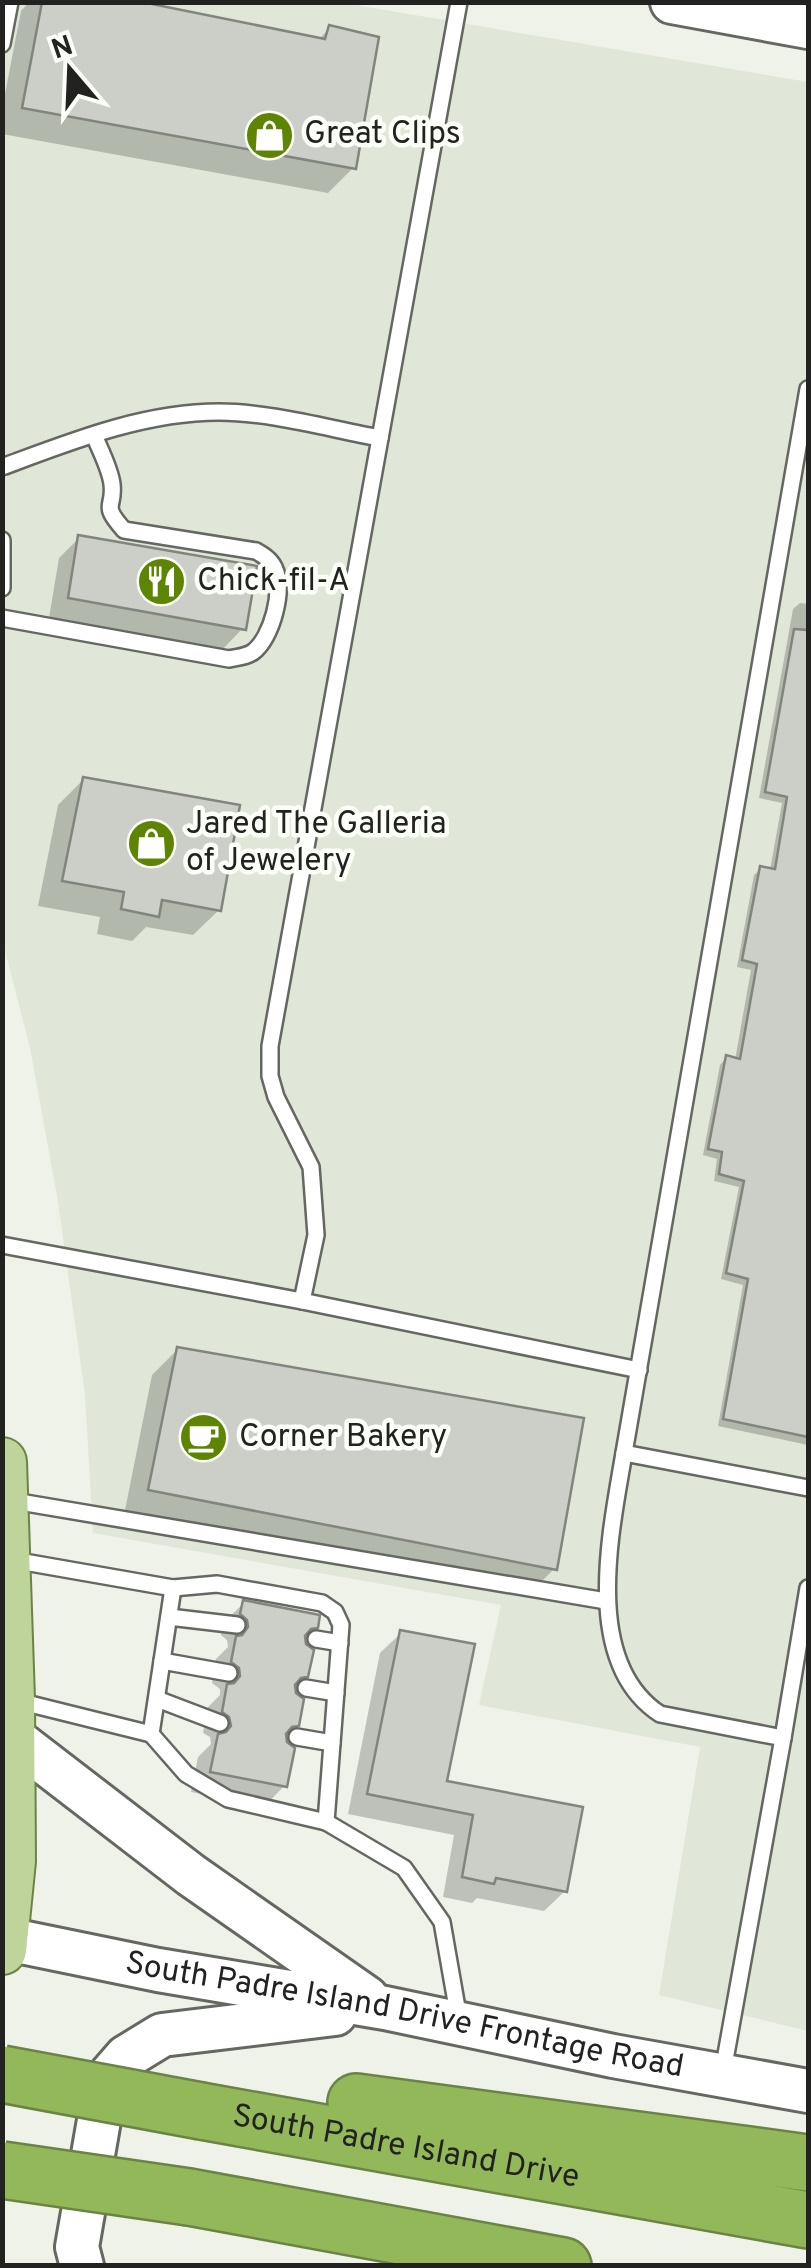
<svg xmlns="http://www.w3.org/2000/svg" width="811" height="2268" font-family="Overpass,sans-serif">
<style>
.built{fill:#e0e7d8}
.shadow{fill:#0003}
.building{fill:#cbcfc7;stroke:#81857d;stroke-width:2.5}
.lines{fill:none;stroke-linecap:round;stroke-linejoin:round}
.lane-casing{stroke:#646860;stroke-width:20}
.secondary-casing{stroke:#646860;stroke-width:48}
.primary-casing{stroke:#6b8445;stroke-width:52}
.highway-casing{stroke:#6b8445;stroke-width:60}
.lane{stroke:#fff;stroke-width:15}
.secondary{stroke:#fff;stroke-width:42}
.primary{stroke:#bed49b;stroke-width:48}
.highway{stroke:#92b859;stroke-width:55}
.highway-bridge-casing{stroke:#6b8445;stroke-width:60;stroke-linecap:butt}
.highway-bridge{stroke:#92b859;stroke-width:55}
.labels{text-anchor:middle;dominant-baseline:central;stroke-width:9;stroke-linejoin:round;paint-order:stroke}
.poi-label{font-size:32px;fill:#222320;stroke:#fcfff8;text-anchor:start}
.street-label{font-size:32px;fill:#222320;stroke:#fcfff8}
</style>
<rect width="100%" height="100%" fill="#eef2e9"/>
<polygon class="built" points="2,3 344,3 808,82 808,2031 659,1995 700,1747 479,1705 501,1605 93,1533 85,1395 58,1202 30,1048 3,943"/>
<g class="shadow">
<polygon points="29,2 131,2 318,40 330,28 353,168 328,193 2,134 2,109 21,11"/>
<polygon points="79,538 243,628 223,649 49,618 59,558"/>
<polygon points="800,603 808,604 808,1445 718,1426 743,1285 721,1279 739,1187 714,1181 717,1159 703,1155 720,1065 726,1058 735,1060 751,970 737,967 754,875 761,869 770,870 782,803 759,798 793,609"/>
<polygon points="83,780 219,910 193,935 146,927 132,941 97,934 100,917 38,906 58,805"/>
<polygon points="178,1349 555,1568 529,1594 124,1515 152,1375"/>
<polygon points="244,1603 315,1627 303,1639 306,1676 293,1689 297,1725 284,1737 285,1785 265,1806 191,1792 198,1757 211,1744 210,1737 203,1733 208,1707 220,1695 220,1689 212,1683 216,1659 228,1647 227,1640 221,1635 223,1623"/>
<polygon points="401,1633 444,1783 565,1891 544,1911 477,1898 472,1903 443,1897 454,1835 348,1814 380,1653"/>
</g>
<g class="building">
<polygon points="42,2 142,2 325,39 329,25 379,37 356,169 22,108"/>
<polygon points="78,535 257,566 246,630 68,598"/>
<polygon points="794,629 808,630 808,1437 723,1419 748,1279 726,1273 744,1181 719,1174 722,1152 708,1149 726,1055 740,1059 757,964 742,960 760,866 775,869 787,797 765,792"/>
<polygon points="83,777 240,805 221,911 162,900 159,917 121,909 124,892 62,881"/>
<polygon points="177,1347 584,1418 557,1570 148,1490"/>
<polygon points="243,1600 320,1615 318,1628 311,1629 305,1636 306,1644 314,1650 308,1677 301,1678 295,1685 296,1693 304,1699 299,1726 292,1727 286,1734 287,1742 295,1748 287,1787 210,1772 218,1734 226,1732 231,1726 229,1717 222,1712 227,1684 234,1683 240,1676 239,1668 231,1662 236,1636 242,1635 248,1627 247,1620 240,1614"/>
<polygon points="400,1630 475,1644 447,1781 583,1807 567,1892 496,1878 494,1884 462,1877 473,1815 367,1794"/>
</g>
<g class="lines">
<defs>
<g id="lane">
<polyline points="2,44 10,2"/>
<path d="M2,467c70,-26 142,-55 217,-55 51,0 111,17 161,26"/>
<polyline points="2,540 2,588"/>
<path d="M2,618l227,41c8,-2 17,-2 24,-7 19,-14 32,-63 21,-85 -4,-8 -11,-12 -18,-16l-132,-21c-24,-27 -9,-21 -12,-46 -2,-16 -12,-34 -18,-49"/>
<polyline points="2,1245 302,1301 639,1370"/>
<polyline points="302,1301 316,1235 311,1167 276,1097 270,1076 270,1046 459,2"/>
<polyline points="624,1453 808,1488"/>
<polyline points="8,1500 606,1601"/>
<polyline points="13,1560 173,1588 217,1584 322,1603 335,1612 341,1625 326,1822 404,1868 442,1922 459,2019"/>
<polyline points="169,1617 237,1625"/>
<polyline points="316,1639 340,1643"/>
<polyline points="162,1661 229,1673"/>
<polyline points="306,1688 336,1693"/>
<polyline points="157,1699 220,1723"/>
<polyline points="14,1700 151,1734 173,1588"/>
<polyline points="151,1734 186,1774 228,1799 326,1822"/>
<polyline points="297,1737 332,1743"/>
<polyline points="783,1738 808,1588"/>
<path d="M723,2071l60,-333 -123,-24c-79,-52 -49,-183 -36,-261l184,-1064"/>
</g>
<g id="secondary">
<polyline points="672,2 808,27"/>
<polyline points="9,1735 191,1875 367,1998"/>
<path id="s1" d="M2,1938l156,32 227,38 228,48 195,35"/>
<polyline points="82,2266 77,2247 106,2080 126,2057 162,2035 335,2014"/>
</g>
<polyline id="primary" points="2,1462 10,1699 11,1861 2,1950"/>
<g id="highway">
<polyline points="356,2102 808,2163"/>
<path id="s2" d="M201,2111l607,109"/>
<polyline points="189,2197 563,2266"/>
</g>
</defs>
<use href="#lane" class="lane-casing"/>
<use href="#secondary" class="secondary-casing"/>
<use href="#primary" class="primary-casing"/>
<use href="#highway" class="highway-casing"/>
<use href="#lane" class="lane"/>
<use href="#secondary" class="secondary"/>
<use href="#primary" class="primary"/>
<use href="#highway" class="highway"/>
<defs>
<g id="highway-bridge">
<polyline points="2,2074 201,2111"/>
<polyline points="2,2170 189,2197"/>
</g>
</defs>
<use href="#highway-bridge" class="highway-bridge-casing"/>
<use href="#highway-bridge" class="highway-bridge"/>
</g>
<defs>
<symbol id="shop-disc" viewBox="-11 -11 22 22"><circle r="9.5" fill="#5e8404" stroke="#fcfff8"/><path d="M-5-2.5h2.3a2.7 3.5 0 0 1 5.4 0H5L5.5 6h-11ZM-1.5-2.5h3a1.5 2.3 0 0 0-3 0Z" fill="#fff"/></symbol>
<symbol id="restaurant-disc" viewBox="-11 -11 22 22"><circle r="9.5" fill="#5e8404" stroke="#fcfff8"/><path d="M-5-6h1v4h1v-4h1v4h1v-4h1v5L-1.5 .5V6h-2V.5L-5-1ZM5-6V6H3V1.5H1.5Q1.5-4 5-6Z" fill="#fff"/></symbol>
<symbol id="cafe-disc" viewBox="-11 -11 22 22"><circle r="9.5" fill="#5e8404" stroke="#fcfff8"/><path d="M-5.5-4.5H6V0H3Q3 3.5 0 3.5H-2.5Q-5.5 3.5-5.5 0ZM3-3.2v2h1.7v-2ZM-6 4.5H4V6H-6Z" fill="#fff"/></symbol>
</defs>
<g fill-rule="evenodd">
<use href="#shop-disc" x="242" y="108" width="55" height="55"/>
<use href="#restaurant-disc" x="134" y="554" width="55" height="55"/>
<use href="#shop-disc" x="124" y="816" width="55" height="55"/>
<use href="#cafe-disc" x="176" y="1410" width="55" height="55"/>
</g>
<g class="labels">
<g class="poi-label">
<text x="304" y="135">Great Clips</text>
<text x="197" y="582">Chick-fil-A</text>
<text x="186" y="825">Jared The Galleria<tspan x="186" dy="37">of Jewelery</tspan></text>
<text x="239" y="1438">Corner Bakery</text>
</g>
<g class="street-label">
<text stroke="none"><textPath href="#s1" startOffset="410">South Padre Island Drive Frontage Road</textPath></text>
<text stroke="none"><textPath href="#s2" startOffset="208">South Padre Island Drive</textPath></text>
</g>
</g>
<rect width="811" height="2268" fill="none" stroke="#222320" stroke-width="10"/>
<g transform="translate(70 70) rotate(341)" stroke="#fcfff8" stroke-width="8" paint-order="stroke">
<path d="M0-8L18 38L0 25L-18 38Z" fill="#222320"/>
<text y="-15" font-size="28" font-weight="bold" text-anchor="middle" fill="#222320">N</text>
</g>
</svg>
